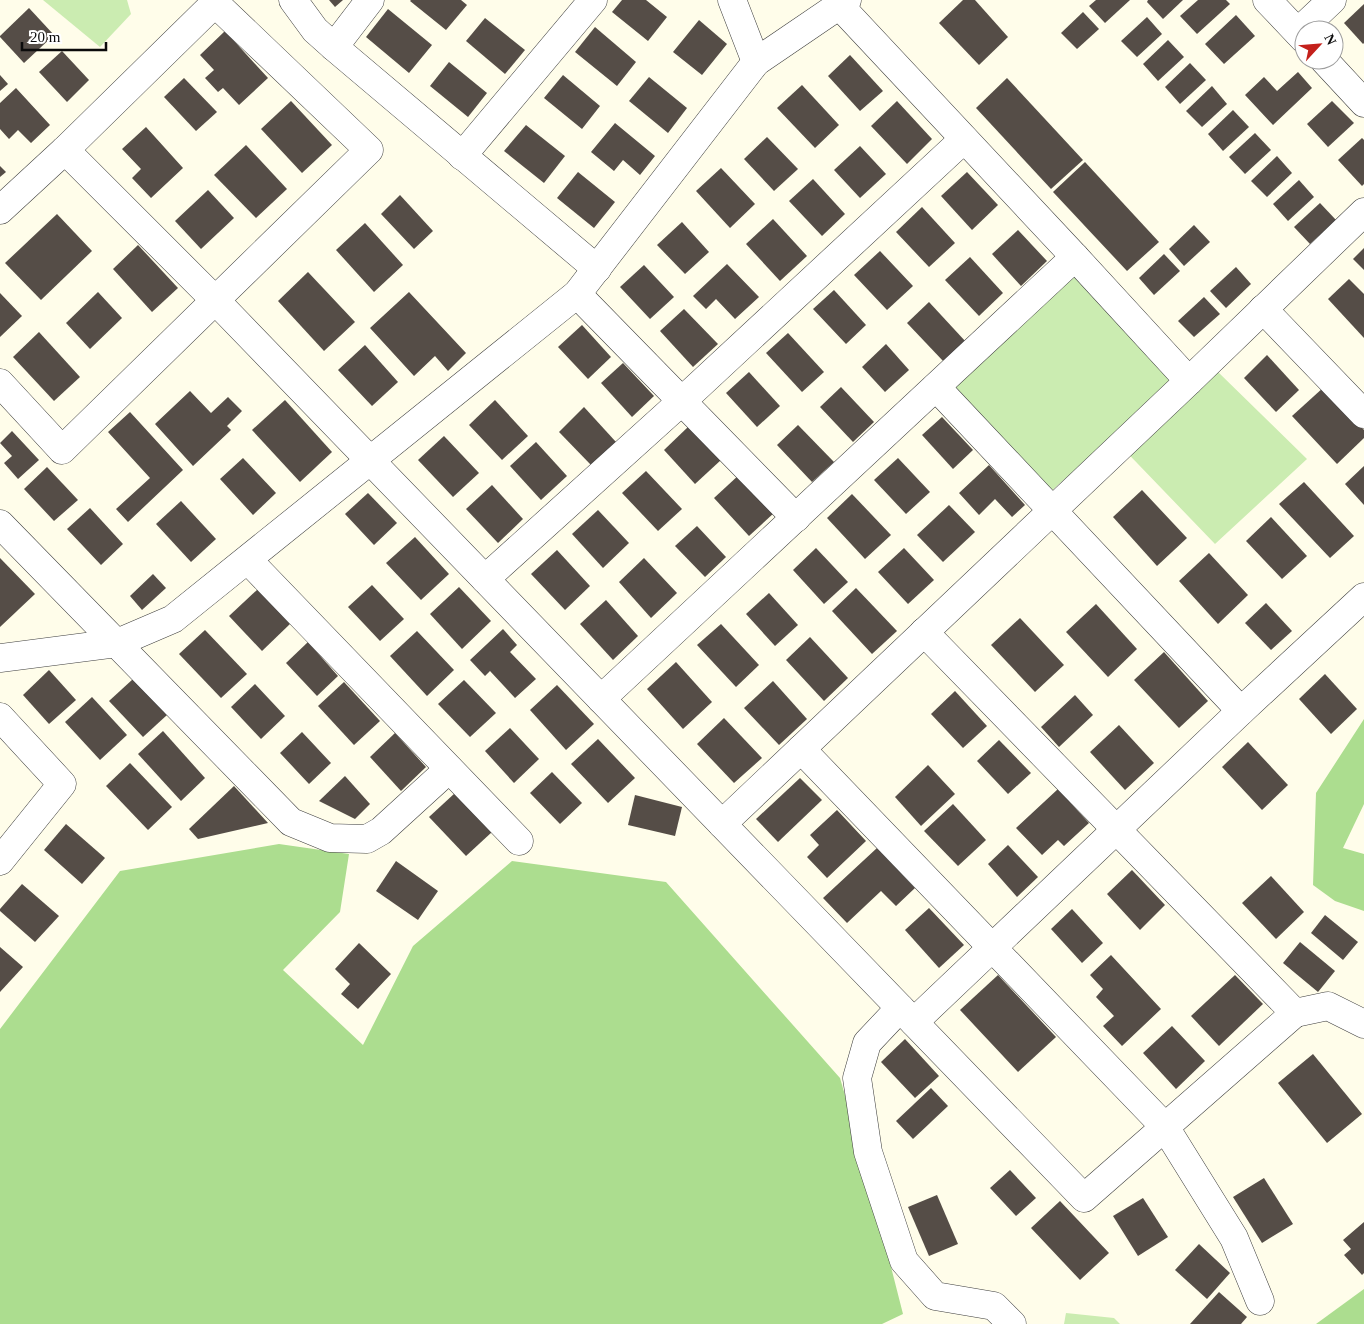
<svg xmlns="http://www.w3.org/2000/svg" width="1364" height="1324" font-family="Georgia,serif">
<style>
.green{fill:#cbecb1}
.forest{fill:#acdd8f}
.building{fill:#554d47}
.lines{fill:none;stroke-linecap:round;stroke-linejoin:round}
.minor-casing{stroke:#3e3e3e;stroke-width:29}
.minor{stroke:#fff;stroke-width:28}
</style>
<rect width="100%" height="100%" fill="#fffdea"/>
<g class="green">
<polygon points="43,0 127,0 131,14 100,47"/>
<polygon points="1075,270 1192,394 1217,371 1307,459 1215,544 1112,437 1050,492 952,389"/>
<polygon points="1066,1313 1114,1318 1120,1324 1064,1324"/>
</g>
<g class="forest">
<polygon points="1364,719 1364,804 1343,848 1364,854 1364,911 1335,901 1313,885 1316,793"/>
<polygon points="279,844 349,854 340,912 283,970 363,1045 413,946 512,861 666,882 840,1078 864,1161 903,1314 882,1324 0,1324 0,1029 120,871"/>
<polygon points="1364,1289 1364,1324 1316,1324"/>
</g>
<g class="building">
<polygon points="329,0 343,0 335,7"/>
<polygon points="411,0 461,0 467,5 446,30 410,1"/>
<polygon points="622,0 646,0 667,17 648,41 612,12"/>
<polygon points="963,0 975,0 1008,37 979,65 939,23"/>
<polygon points="1096,0 1130,0 1105,23 1089,6"/>
<polygon points="1148,0 1183,0 1163,19 1147,2"/>
<polygon points="1198,0 1226,0 1230,4 1197,34 1180,16"/>
<polygon points="1364,4 1364,43 1363,44 1344,23"/>
<polygon points="29,8 54,35 24,63 0,37 0,36"/>
<polygon points="388,9 432,45 409,73 366,37"/>
<polygon points="1083,12 1099,29 1077,49 1061,33"/>
<polygon points="1236,15 1255,36 1224,64 1205,44"/>
<polygon points="1147,17 1162,34 1137,57 1121,41"/>
<polygon points="485,18 525,50 505,74 466,41"/>
<polygon points="699,20 727,44 702,75 673,52"/>
<polygon points="595,27 636,62 617,86 575,52"/>
<polygon points="225,31 268,78 239,105 223,88 218,92 205,78 214,70 200,55"/>
<polygon points="1168,40 1184,57 1158,81 1143,64"/>
<polygon points="62,51 89,80 67,102 39,72"/>
<polygon points="850,55 883,91 860,111 828,76"/>
<polygon points="449,62 487,93 468,117 430,86"/>
<polygon points="1190,63 1206,80 1180,104 1165,87"/>
<polygon points="1298,72 1312,88 1273,125 1245,95 1264,77 1277,91"/>
<polygon points="0,75 8,84 0,91"/>
<polygon points="563,75 600,106 582,129 544,98"/>
<polygon points="649,77 687,108 668,133 629,101"/>
<polygon points="184,78 217,112 196,131 164,97"/>
<polygon points="1007,78 1083,160 1051,189 976,108"/>
<polygon points="802,85 839,125 815,148 777,108"/>
<polygon points="1212,86 1227,104 1202,127 1186,111"/>
<polygon points="16,88 50,125 31,143 18,130 9,139 0,129 0,103"/>
<polygon points="291,101 332,145 302,173 261,129"/>
<polygon points="897,101 932,139 907,164 871,126"/>
<polygon points="1332,101 1354,123 1328,147 1307,124"/>
<polygon points="1233,110 1249,127 1223,151 1208,134"/>
<polygon points="615,123 655,156 640,175 623,160 614,171 591,152"/>
<polygon points="526,125 565,156 544,183 504,151"/>
<polygon points="146,127 183,168 151,198 132,178 141,169 122,149"/>
<polygon points="1255,133 1271,150 1245,174 1229,157"/>
<polygon points="767,137 798,169 774,191 744,159"/>
<polygon points="1362,138 1364,140 1364,184 1362,186 1338,160"/>
<polygon points="246,145 287,189 256,218 214,175"/>
<polygon points="860,146 886,174 860,198 834,170"/>
<polygon points="1277,156 1292,173 1267,197 1251,181"/>
<polygon points="1085,162 1159,242 1127,271 1053,192"/>
<polygon points="0,166 6,172 0,177"/>
<polygon points="721,168 755,204 730,228 696,191"/>
<polygon points="578,172 615,202 594,228 557,198"/>
<polygon points="967,172 998,205 972,230 941,196"/>
<polygon points="813,179 845,214 822,236 789,201"/>
<polygon points="1299,180 1314,197 1288,221 1273,204"/>
<polygon points="208,190 234,218 201,249 175,221"/>
<polygon points="400,195 433,231 414,249 381,214"/>
<polygon points="1320,203 1336,220 1310,244 1294,227"/>
<polygon points="922,207 955,243 929,267 896,232"/>
<polygon points="57,214 92,251 41,300 5,263"/>
<polygon points="773,219 807,256 780,281 746,244"/>
<polygon points="682,222 709,252 685,274 657,245"/>
<polygon points="365,223 403,265 374,292 336,250"/>
<polygon points="1194,225 1210,242 1184,266 1169,249"/>
<polygon points="1018,230 1047,261 1021,286 992,254"/>
<polygon points="138,245 178,288 152,312 113,269"/>
<polygon points="1364,248 1364,270 1353,259"/>
<polygon points="880,251 913,286 887,310 854,275"/>
<polygon points="1164,254 1180,271 1154,295 1139,278"/>
<polygon points="970,257 1003,293 979,316 945,280"/>
<polygon points="727,264 759,297 735,319 716,299 706,309 693,296"/>
<polygon points="644,265 674,297 650,319 620,287"/>
<polygon points="1236,267 1251,284 1226,308 1210,291"/>
<polygon points="308,272 355,322 324,351 278,301"/>
<polygon points="1349,279 1364,294 1364,338 1328,299"/>
<polygon points="834,290 866,325 846,344 813,309"/>
<polygon points="98,292 122,318 90,349 66,323"/>
<polygon points="409,292 466,353 448,371 435,356 414,376 370,328"/>
<polygon points="0,293 22,316 0,337"/>
<polygon points="1204,297 1220,314 1194,337 1178,321"/>
<polygon points="929,302 966,342 944,362 907,323"/>
<polygon points="684,309 718,344 693,367 660,331"/>
<polygon points="582,325 611,357 588,379 558,347"/>
<polygon points="39,332 80,377 54,401 13,357"/>
<polygon points="788,333 824,372 802,392 766,353"/>
<polygon points="886,344 909,370 885,392 862,367"/>
<polygon points="365,345 398,382 372,406 338,370"/>
<polygon points="1267,355 1299,390 1276,412 1244,378"/>
<polygon points="623,363 654,396 632,417 601,383"/>
<polygon points="749,372 780,406 757,427 726,393"/>
<polygon points="841,387 874,422 853,442 820,407"/>
<polygon points="1324,387 1364,430 1364,438 1337,464 1292,416"/>
<polygon points="190,391 211,413 228,397 242,411 227,426 231,430 193,466 155,424"/>
<polygon points="285,400 332,452 300,482 252,430"/>
<polygon points="495,400 528,436 502,460 469,425"/>
<polygon points="584,407 616,442 591,465 559,432"/>
<polygon points="130,412 183,470 128,522 116,509 150,478 108,432"/>
<polygon points="942,417 973,450 953,469 922,435"/>
<polygon points="798,425 834,462 812,482 777,445"/>
<polygon points="689,426 721,460 695,484 664,450"/>
<polygon points="12,431 39,460 18,479 4,463 12,456 0,443"/>
<polygon points="444,436 479,473 453,497 418,460"/>
<polygon points="536,442 567,476 541,500 510,466"/>
<polygon points="243,458 276,493 253,515 220,479"/>
<polygon points="898,458 930,492 906,514 874,480"/>
<polygon points="989,465 1025,505 1012,517 995,499 979,515 959,493"/>
<polygon points="1364,466 1364,505 1345,484"/>
<polygon points="47,467 78,500 54,521 24,489"/>
<polygon points="646,471 682,509 658,531 622,493"/>
<polygon points="740,474 775,512 749,536 714,498"/>
<polygon points="1304,482 1354,536 1330,558 1279,504"/>
<polygon points="492,485 523,519 498,543 466,509"/>
<polygon points="1142,490 1187,538 1157,566 1113,517"/>
<polygon points="368,493 397,523 374,545 345,514"/>
<polygon points="852,494 891,535 865,559 827,518"/>
<polygon points="181,501 216,539 191,562 156,524"/>
<polygon points="949,505 975,532 943,562 917,535"/>
<polygon points="90,508 123,544 101,565 67,529"/>
<polygon points="598,510 629,543 603,568 572,534"/>
<polygon points="1271,517 1307,556 1282,579 1246,541"/>
<polygon points="697,526 726,557 705,577 675,546"/>
<polygon points="415,537 449,574 421,600 386,563"/>
<polygon points="816,548 848,582 824,604 793,570"/>
<polygon points="904,548 934,580 908,604 878,572"/>
<polygon points="557,550 590,586 565,610 531,574"/>
<polygon points="1209,553 1248,595 1218,624 1179,581"/>
<polygon points="0,558 35,594 0,627"/>
<polygon points="644,558 677,593 651,618 619,582"/>
<polygon points="153,574 166,588 142,610 130,596"/>
<polygon points="372,585 404,619 380,641 348,607"/>
<polygon points="459,587 491,621 462,649 430,614"/>
<polygon points="856,588 897,631 872,654 832,611"/>
<polygon points="258,589 290,624 262,651 229,616"/>
<polygon points="769,593 798,625 775,646 746,614"/>
<polygon points="606,600 638,636 613,660 580,624"/>
<polygon points="1266,603 1292,631 1271,650 1245,623"/>
<polygon points="1096,604 1137,649 1108,677 1066,632"/>
<polygon points="1020,618 1064,665 1035,692 991,645"/>
<polygon points="721,624 759,665 736,687 697,645"/>
<polygon points="503,629 517,645 510,652 536,679 515,698 490,671 485,676 470,660"/>
<polygon points="205,630 247,674 221,698 179,654"/>
<polygon points="417,631 454,670 427,696 390,656"/>
<polygon points="810,637 848,678 824,701 786,660"/>
<polygon points="308,642 338,676 317,696 286,663"/>
<polygon points="1164,652 1208,701 1179,728 1134,680"/>
<polygon points="676,662 712,702 683,729 647,689"/>
<polygon points="49,670 76,700 49,724 23,695"/>
<polygon points="1325,674 1357,709 1331,734 1299,699"/>
<polygon points="133,679 167,715 143,737 109,701"/>
<polygon points="464,680 496,713 470,737 438,704"/>
<polygon points="773,681 807,719 779,745 744,708"/>
<polygon points="344,682 380,721 354,745 318,706"/>
<polygon points="255,684 285,716 261,739 231,707"/>
<polygon points="557,685 594,724 566,750 530,710"/>
<polygon points="955,691 987,726 963,748 931,714"/>
<polygon points="1075,695 1093,715 1059,747 1041,727"/>
<polygon points="92,697 127,735 100,760 65,722"/>
<polygon points="724,718 762,758 734,783 697,744"/>
<polygon points="1119,725 1154,763 1125,790 1090,752"/>
<polygon points="510,728 539,759 514,783 485,751"/>
<polygon points="163,731 205,778 181,801 138,754"/>
<polygon points="302,732 331,763 309,784 280,753"/>
<polygon points="395,733 426,767 401,791 370,757"/>
<polygon points="598,739 635,778 608,803 571,764"/>
<polygon points="999,740 1031,773 1008,794 977,761"/>
<polygon points="1248,742 1288,785 1262,810 1222,767"/>
<polygon points="130,763 172,807 148,830 106,786"/>
<polygon points="928,765 955,794 921,826 895,797"/>
<polygon points="552,772 582,803 560,824 530,793"/>
<polygon points="345,776 370,804 355,819 319,801"/>
<polygon points="800,778 822,800 778,842 756,819"/>
<polygon points="234,786 268,823 198,839 189,829"/>
<polygon points="1058,789 1089,823 1064,846 1058,840 1042,855 1016,828"/>
<polygon points="455,793 492,832 466,856 429,817"/>
<polygon points="635,795 682,807 675,836 628,825"/>
<polygon points="953,804 986,840 958,866 924,831"/>
<polygon points="837,810 866,841 827,878 807,857 819,845 810,835"/>
<polygon points="66,824 105,858 82,884 44,850"/>
<polygon points="1008,845 1038,877 1017,897 988,864"/>
<polygon points="877,848 915,888 896,906 881,891 847,923 823,898"/>
<polygon points="396,861 438,891 418,920 376,891"/>
<polygon points="1132,870 1165,905 1140,930 1107,894"/>
<polygon points="1271,876 1304,912 1276,939 1242,903"/>
<polygon points="22,884 59,916 35,942 0,911 0,909"/>
<polygon points="929,908 964,945 939,968 905,930"/>
<polygon points="1072,909 1103,943 1082,963 1051,929"/>
<polygon points="1325,915 1358,942 1343,960 1311,933"/>
<polygon points="1300,942 1335,971 1318,992 1283,963"/>
<polygon points="359,943 391,974 358,1009 341,994 350,984 335,969"/>
<polygon points="0,947 23,967 0,992"/>
<polygon points="1111,955 1161,1009 1122,1046 1103,1026 1114,1016 1096,997 1103,989 1090,975"/>
<polygon points="998,975 1056,1037 1018,1072 960,1010"/>
<polygon points="1235,975 1263,1004 1219,1046 1191,1016"/>
<polygon points="1172,1026 1205,1061 1176,1089 1143,1053"/>
<polygon points="905,1039 939,1076 915,1098 881,1062"/>
<polygon points="1313,1054 1362,1114 1327,1143 1278,1083"/>
<polygon points="931,1088 948,1106 913,1139 896,1121"/>
<polygon points="1010,1170 1036,1198 1016,1216 990,1188"/>
<polygon points="1264,1178 1293,1224 1262,1243 1233,1197"/>
<polygon points="937,1195 958,1244 929,1256 908,1207"/>
<polygon points="1143,1198 1168,1237 1138,1256 1113,1216"/>
<polygon points="1060,1201 1109,1253 1080,1280 1031,1228"/>
<polygon points="1364,1222 1364,1273 1362,1275 1344,1255 1351,1249 1343,1240"/>
<polygon points="1199,1244 1230,1273 1207,1299 1175,1270"/>
<polygon points="1219,1292 1247,1317 1241,1324 1190,1324"/>
</g>
<g class="lines">
<defs>
<g id="minor">
<polyline points="293,0 315,30 334,47 597,269"/>
<polyline points="732,0 756,62"/>
<polyline points="1267,0 1304,39"/>
<polyline points="839,5 1075,257 1189,381"/>
<polyline points="1298,32 1332,0"/>
<polyline points="334,47 370,0"/>
<polyline points="1324,60 1364,103"/>
<polyline points="65,150 215,300 1084,1198 1295,1013 924,632"/>
<polyline points="462,156 593,0"/>
<polyline points="0,210 65,150 215,3 369,150 62,450 0,383"/>
<polyline points="577,294 796,518"/>
<polyline points="1263,309 1364,414"/>
<polyline points="936,387 1241,711"/>
<polyline points="0,524 291,822 330,838 367,839 381,831 449,769"/>
<polyline points="248,560 519,841"/>
<polyline points="485,579 682,401 964,139"/>
<polyline points="0,658 117,643 173,619 577,294 756,62 847,0"/>
<polyline points="601,699 1075,257"/>
<polyline points="0,717 62,784 0,861"/>
<polyline points="801,749 1165,1127 1234,1238 1260,1301"/>
<polyline points="722,824 1189,381 1364,212"/>
<polyline points="900,1008 867,1043 857,1078 868,1152 904,1261 935,1296 994,1306 1012,1324"/>
<polyline points="1295,1013 1328,1006 1364,1024"/>
<polyline points="914,1022 1241,711 1364,597"/>
</g>
</defs>
<use href="#minor" class="minor-casing"/>
<use href="#minor" class="minor"/>
</g>
<g transform="translate(1319 45) rotate(64)"><circle r="24" fill="#ffffff" stroke="#9d9d9d"/>
<path d="M0-4L9 19L0 12L-9 19Z" fill="#c4201b"/>
<text y="-8" font-size="14" font-weight="bold" text-anchor="middle" fill="#0b0b0b">N</text>
</g>
<path d="M22 42v8h84v-8" fill="none" stroke="#0b0b0b" stroke-width="2.5"/>
<text x="30" y="42" font-size="15" fill="#0b0b0b" stroke="#ffffff" stroke-width="4" paint-order="stroke">20 m</text>
</svg>
